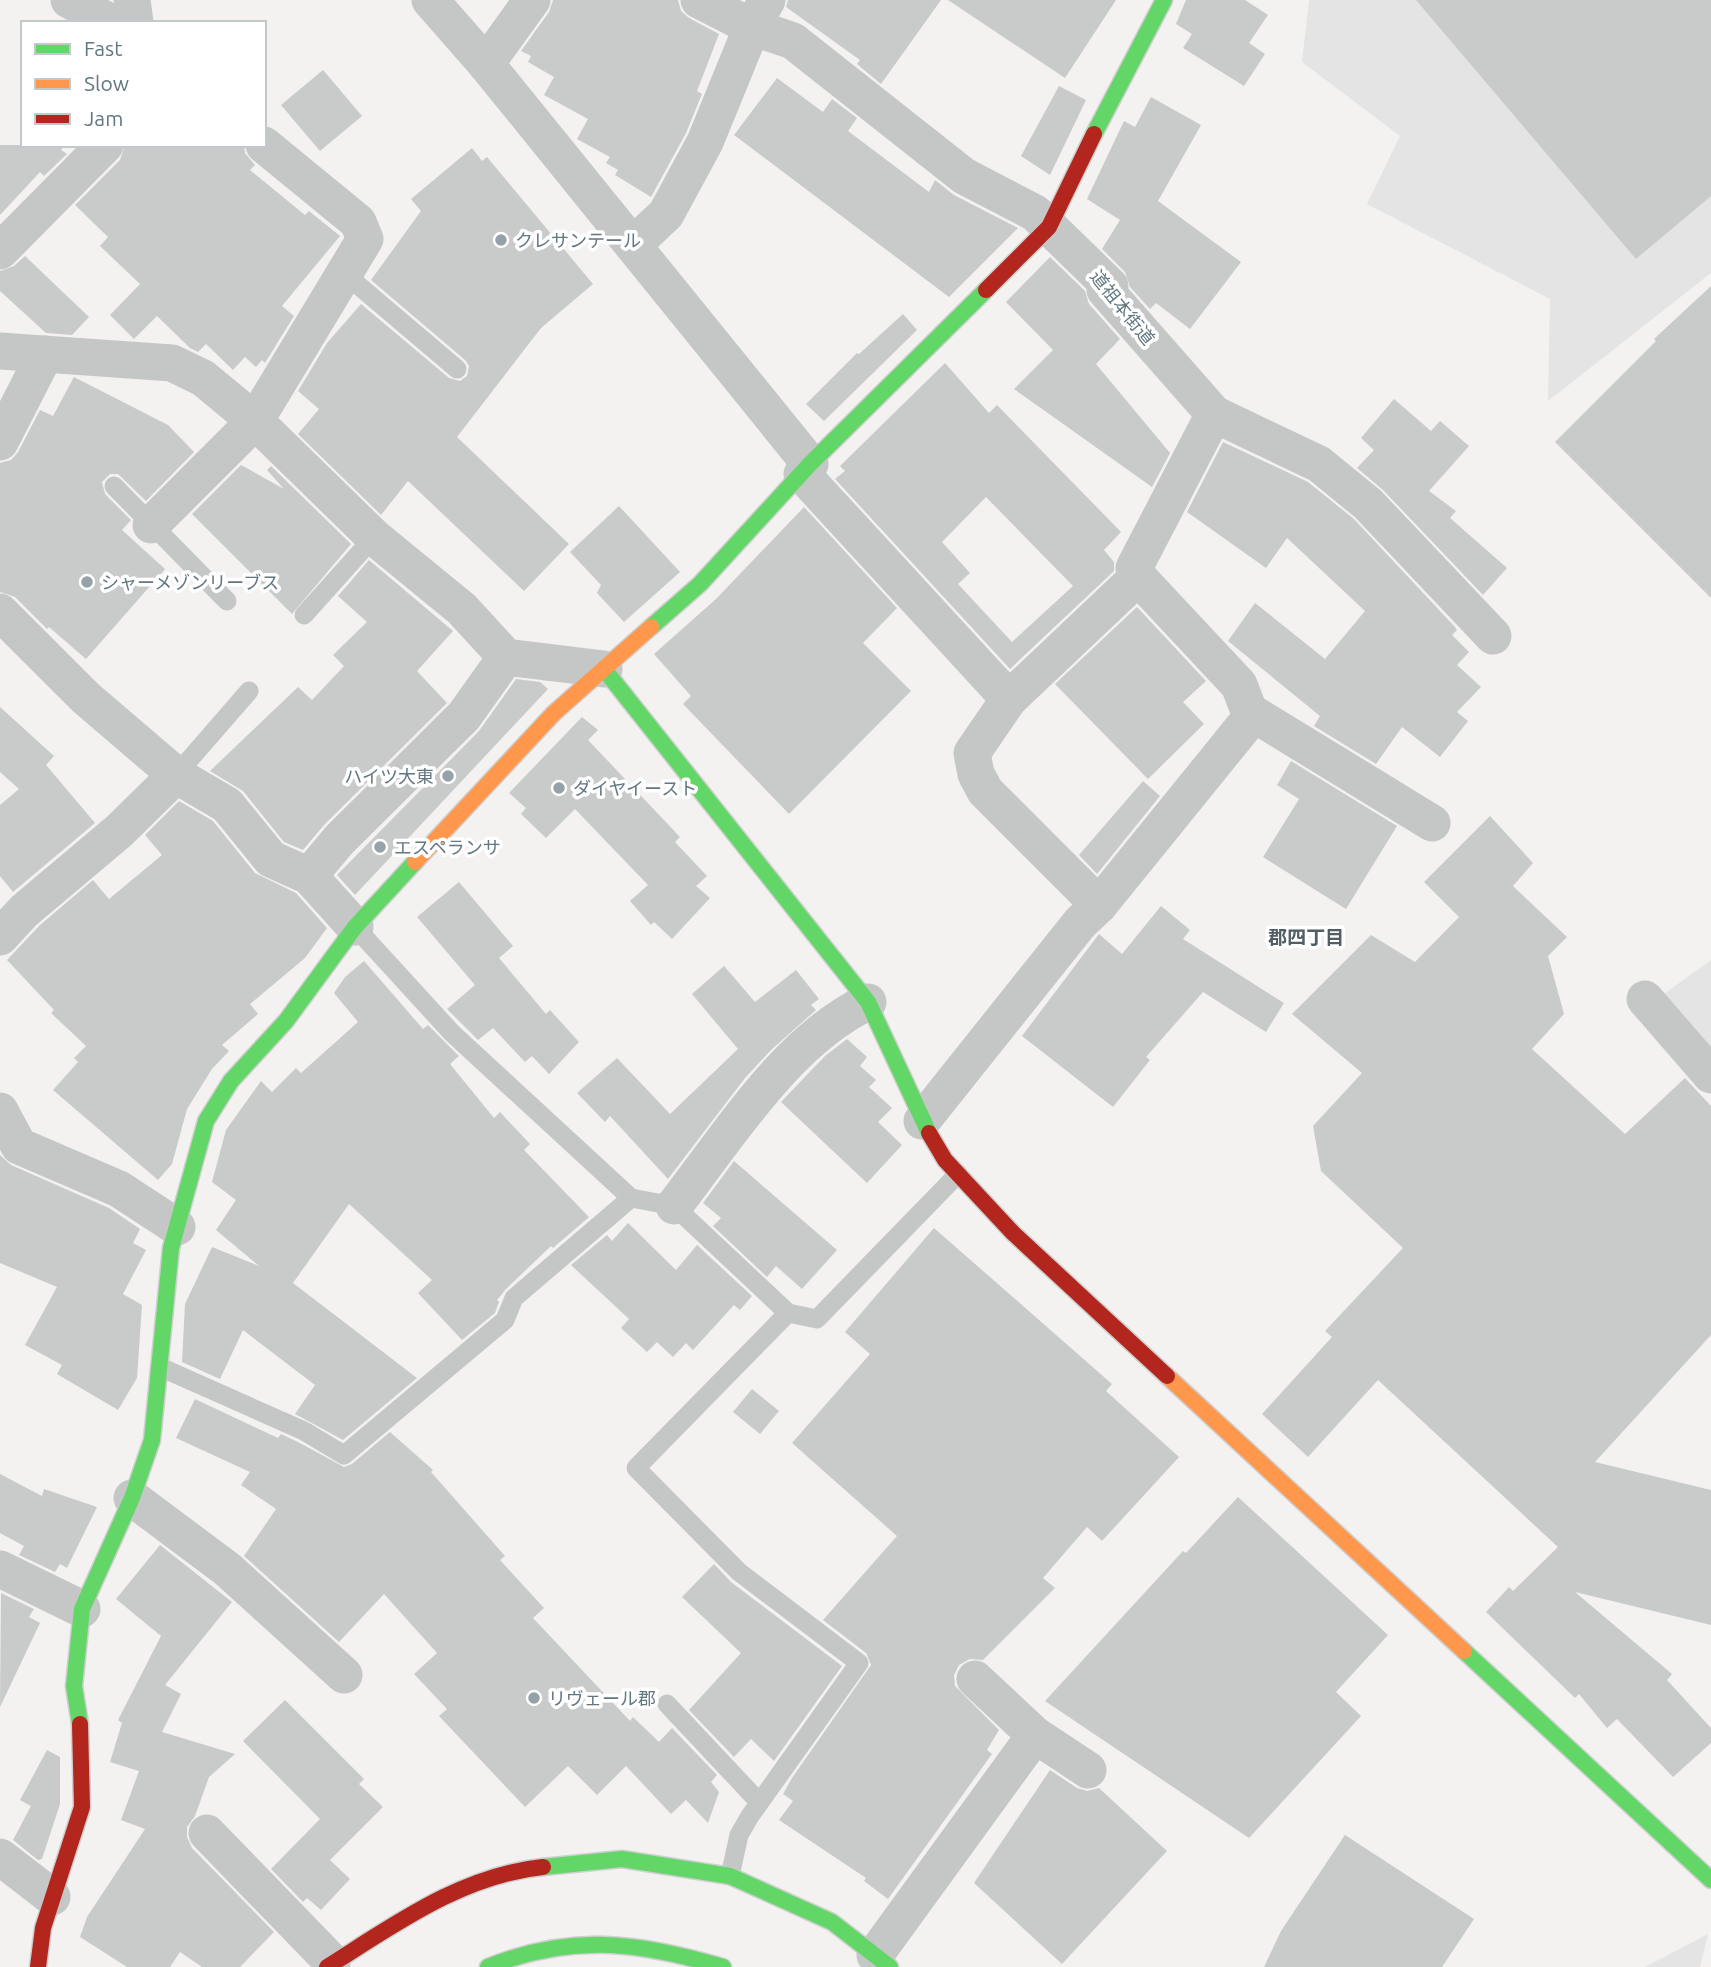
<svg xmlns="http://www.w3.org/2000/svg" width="1711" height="1967" font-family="Ubuntu,'Noto Sans JP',sans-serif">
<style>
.built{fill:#e3e4e3}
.building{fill:#c9caca;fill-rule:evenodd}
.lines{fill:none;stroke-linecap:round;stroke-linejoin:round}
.fast-casing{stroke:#cecfcf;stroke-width:19}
.slow-casing{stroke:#cecfcf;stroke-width:19}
.jam-casing{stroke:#cecfcf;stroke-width:19}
.lane{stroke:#c5c7c6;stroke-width:19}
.street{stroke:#c5c7c6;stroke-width:37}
.fast{stroke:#63d668;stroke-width:16}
.slow{stroke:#ff974d;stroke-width:16}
.jam{stroke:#b3261e;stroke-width:16}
.poi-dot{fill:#95a2a7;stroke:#fff;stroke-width:2.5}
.labels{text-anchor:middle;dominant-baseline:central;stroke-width:7;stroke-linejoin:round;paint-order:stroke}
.poi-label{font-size:18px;fill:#637780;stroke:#fff;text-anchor:start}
.street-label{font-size:18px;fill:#637780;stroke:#fff}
.neighbourhood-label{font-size:19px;font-weight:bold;fill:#515f65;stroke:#fff}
</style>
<rect width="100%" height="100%" fill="#f3f2f0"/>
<g class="built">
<polygon points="1309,0 1711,0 1711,273 1548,401 1550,299 1367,204 1400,136 1302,62"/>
<polygon points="1711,960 1711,1047 1664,994"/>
<polygon points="1708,1934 1700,1967 1645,1967"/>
</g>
<g class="building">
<polygon points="553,0 678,0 681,11 689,18 719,34 697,91 702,94 686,133 651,197 615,175 618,170 606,163 610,157 577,139 588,119 544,95 554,77 528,62 531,56 521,51 549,12"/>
<polygon points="788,0 941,0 881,84 857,64 860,60 786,7"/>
<polygon points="948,0 1116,0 1065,78"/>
<polygon points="1186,0 1245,0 1268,15 1249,43 1265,54 1244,86 1183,48 1192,34 1176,24"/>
<polygon points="1416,0 1711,0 1711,196 1636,259"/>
<polygon points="323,70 362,116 320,151 281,105"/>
<polygon points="777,78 823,112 832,99 857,118 848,131 929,192 935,180 954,195 1018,228 949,297 734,135"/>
<polygon points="1059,86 1086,100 1050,175 1021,156"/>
<polygon points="1151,97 1201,125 1158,201 1241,262 1190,329 1156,303 1150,309 1130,287 1125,272 1102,249 1120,220 1087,199 1124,121 1135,127"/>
<polygon points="0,145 65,145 61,150 67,154 44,176 40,172 0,215"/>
<polygon points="125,145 244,145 245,153 255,165 250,170 305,215 309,211 340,236 282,306 294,316 265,363 262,360 256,367 245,357 233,370 206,344 198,352 190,348 157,316 134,339 110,315 140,284 100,246 108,237 75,205 120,160"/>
<polygon points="472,148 482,161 487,157 593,284 541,328 457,437 569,544 524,591 408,481 381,515 298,434 319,409 298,391 327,343 361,304 449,378 460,381 467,376 469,366 465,360 371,280 421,211 411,199"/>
<polygon points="25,256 89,317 72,335 46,333 0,291 0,271 14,266"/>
<polygon points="1050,257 1085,291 1089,304 1120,339 1096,364 1170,453 1152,487 1014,389 1053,350 1006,302"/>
<polygon points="1711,286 1711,598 1555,442 1656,341 1654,339"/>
<polygon points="903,314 917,330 824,421 806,404 857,353 859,354"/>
<path d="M945,363l44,50 8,-8 124,127 -17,18 10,12v9l-104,98 -175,-190 10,-8 -5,-5zM986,497l87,89 -61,56 -54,-58 12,-11 -28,-31z"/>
<polygon points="74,377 168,425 194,452 146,501 118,474 110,474 102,482 105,494 131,520 122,530 165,569 86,659 49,627 47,629 15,597 0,592 0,463 11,460 18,452 40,410 53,416"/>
<polygon points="1394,399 1431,431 1440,421 1469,446 1429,491 1456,511 1450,518 1507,568 1483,595 1383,490 1357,468 1374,450 1361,438"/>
<polygon points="1223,442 1308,482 1354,519 1455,627 1457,630 1452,635 1469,652 1457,665 1481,687 1457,712 1468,721 1440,757 1402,727 1376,764 1314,726 1320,716 1228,641 1255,603 1325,659 1365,611 1287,538 1266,568 1187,512"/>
<polygon points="241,465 284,489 267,470 271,466 351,544 292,614 192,514"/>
<polygon points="619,506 680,572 624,622 597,593 601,585 570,552"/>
<polygon points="804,507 897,608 863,643 911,691 789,814 683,704 691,696 654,654 716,599"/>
<polygon points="369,560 453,631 417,671 447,703 324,825 303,850 284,842 243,791 210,771 298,687 312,700 344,666 333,655 367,622 338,596"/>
<polygon points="1137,607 1206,681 1183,702 1204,724 1148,779 1055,684"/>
<polygon points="516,679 540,682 548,689 355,895 337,875 479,731"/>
<polygon points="0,707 54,756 46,765 95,823 13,892 0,876 0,805 19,789 0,772"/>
<polygon points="582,717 598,730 588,740 680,837 675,842 707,876 696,886 710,898 672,939 654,922 651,925 630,901 648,885 575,809 546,838 521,814 526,808 509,793"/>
<polygon points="1291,761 1397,826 1346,909 1263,857 1299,799 1277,785"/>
<polygon points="1143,781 1160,796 1097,874 1079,855"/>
<polygon points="179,801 213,821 255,873 296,893 327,928 305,958 250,1004 258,1014 222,1045 229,1051 212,1069 187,1109 172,1164 158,1180 53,1090 78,1062 74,1058 86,1046 51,1013 54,1010 7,960 40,925 93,880 109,899 162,855 145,835"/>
<polygon points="1490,816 1533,863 1513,886 1567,937 1548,956 1564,1014 1532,1049 1625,1134 1685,1078 1711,1106 1711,1335 1595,1462 1711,1490 1711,1625 1575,1592 1672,1674 1667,1680 1711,1728 1711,1743 1673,1777 1617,1719 1607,1728 1579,1694 1575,1698 1486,1612 1509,1587 1513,1591 1558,1547 1378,1380 1308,1457 1262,1414 1332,1337 1325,1331 1403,1248 1321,1171 1313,1126 1362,1073 1292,1014 1371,935 1415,962 1459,917 1424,882"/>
<polygon points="459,882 513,946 499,958 546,1014 550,1010 579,1042 549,1074 532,1056 525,1062 493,1028 478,1040 447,1009 475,985 417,917"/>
<polygon points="1161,906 1190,930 1183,939 1284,1003 1266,1032 1203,992 1146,1057 1150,1060 1113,1107 1022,1036 1099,934 1122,954"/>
<polygon points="364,961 423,1029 428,1025 459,1056 450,1064 494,1118 500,1112 530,1144 524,1150 589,1217 553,1248 551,1246 506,1289 497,1300 499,1302 495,1313 462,1340 418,1293 432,1280 349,1204 293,1283 417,1378 343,1440 295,1414 315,1385 243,1330 220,1379 182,1362 185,1304 212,1247 259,1266 216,1230 236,1200 212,1182 226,1130 261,1081 272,1092 296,1068 301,1073 358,1022 334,993 345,977"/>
<polygon points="724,966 755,1002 796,970 819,999 811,1005 816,1010 771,1050 745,1078 668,1179 610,1116 605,1122 577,1093 617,1058 670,1114 738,1049 692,994"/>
<polygon points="847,1039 867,1057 860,1066 876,1080 869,1087 892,1108 878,1122 902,1145 867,1183 781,1102 825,1056"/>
<polygon points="0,1155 11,1165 109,1208 140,1229 133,1243 146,1250 123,1294 142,1305 137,1378 118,1410 57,1374 62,1365 25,1345 57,1287 0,1263"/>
<polygon points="734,1161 837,1250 802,1289 776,1266 767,1277 713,1226 721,1218 703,1203"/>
<polygon points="628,1223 676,1270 697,1245 752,1296 740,1310 734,1305 693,1350 686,1343 673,1357 657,1342 647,1352 621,1328 629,1319 571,1265 607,1235 612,1241"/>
<polygon points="934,1228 1112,1384 1106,1391 1179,1457 1102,1541 1087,1527 1043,1578 1055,1588 983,1660 970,1659 959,1665 954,1675 955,1686 999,1730 987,1750 992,1754 888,1899 864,1881 866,1878 779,1820 793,1801 783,1794 792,1778 871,1665 866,1653 823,1620 897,1536 792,1443 870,1354 845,1332"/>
<polygon points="752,1389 779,1411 760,1434 733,1412"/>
<polygon points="195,1399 278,1438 281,1434 298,1442 344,1467 352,1464 390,1432 433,1470 431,1472 505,1556 500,1560 544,1608 533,1618 630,1721 633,1717 659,1742 672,1728 717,1775 711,1782 719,1792 708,1823 686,1800 671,1814 626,1766 597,1795 568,1766 525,1807 439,1716 447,1709 414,1674 437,1653 384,1594 339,1642 244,1556 276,1509 241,1485 250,1472 176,1438"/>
<polygon points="0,1474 42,1496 44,1489 97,1507 67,1568 60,1564 55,1572 19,1555 24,1546 0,1533"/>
<polygon points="1238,1497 1388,1635 1336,1692 1361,1716 1249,1838 1045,1701 1183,1551 1186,1553"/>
<polygon points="160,1545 232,1602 165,1685 181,1694 162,1732 235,1754 209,1777 195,1816 187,1827 187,1837 192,1848 274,1932 240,1967 202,1967 180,1952 170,1967 127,1967 80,1937 87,1917 145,1829 121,1820 139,1771 110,1762 122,1723 118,1720 161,1636 116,1599"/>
<polygon points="714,1564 731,1582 842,1666 774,1761 751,1739 734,1757 689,1710 741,1653 682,1597"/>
<polygon points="1,1593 34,1609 29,1617 40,1623 0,1707"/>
<polygon points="285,1700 364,1779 359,1784 383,1807 330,1860 350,1879 321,1910 307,1898 303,1902 271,1869 320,1819 243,1741"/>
<polygon points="47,1750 60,1757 60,1804 42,1859 38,1860 13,1840 31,1806 20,1800"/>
<polygon points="1050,1770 1077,1788 1087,1791 1099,1788 1167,1851 1062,1964 974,1883"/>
<polygon points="1345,1835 1474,1919 1442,1967 1264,1967 1281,1931"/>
</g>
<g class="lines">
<defs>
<g id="fast">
<polyline points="1094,134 1164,0"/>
<polyline points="651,627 700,584 810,464 986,290"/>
<polyline points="604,669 868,1002 929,1133"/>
<polyline points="1464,1651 1711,1880"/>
<polyline points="80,1724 74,1686 82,1609 132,1498 152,1440 171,1248 206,1121 231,1081 286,1021 355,927 415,862"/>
<polyline points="543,1867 622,1859 730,1876 832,1922 890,1967"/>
<path d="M488,1967c83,-34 151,-25 235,0"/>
</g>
<g id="slow">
<polyline points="415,862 554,713 651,627"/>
<polyline points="1167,1376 1464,1651"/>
</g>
<g id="jam">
<polyline points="986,290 1049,227 1094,134"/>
<polyline points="929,1133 945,1160 1013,1233 1167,1376"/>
<polyline points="38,1967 43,1928 82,1807 80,1724"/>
<path d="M327,1967c67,-42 135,-92 216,-100"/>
</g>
</defs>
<use href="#fast" class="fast-casing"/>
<use href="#slow" class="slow-casing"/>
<use href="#jam" class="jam-casing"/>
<g class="lane">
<polyline points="345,274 457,369"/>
<polyline points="114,486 227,601"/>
<polyline points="304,615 374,537"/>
<polyline points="176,775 249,691"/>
<polyline points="631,1198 674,1206 788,1313 636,1468 739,1572 859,1663 750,1816 739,1835 730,1876"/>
<polyline points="788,1313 817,1319 958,1174"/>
<polyline points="160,1367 304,1431 344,1455 505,1320 514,1298 631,1198 452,1033 355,927"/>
<polyline points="667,1704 759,1802"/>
</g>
<g class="street">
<polyline points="69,0 112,23"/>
<polyline points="132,0 135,23"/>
<polyline points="430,0 486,64 810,464"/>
<polyline points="767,0 752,27 793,41 964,176 1035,213 1110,286 1105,290 1214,414 1319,464 1368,504 1493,636"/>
<polyline points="486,64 532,0"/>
<polyline points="264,145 358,222 365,239 255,421 374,537 462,609 506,657"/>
<polyline points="633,245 666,214 705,142 752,27 699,0"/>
<polyline points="0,251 105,145"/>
<polyline points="0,351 172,363 203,378 255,421 151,525"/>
<polyline points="0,442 45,354"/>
<polyline points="802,474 1009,699"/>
<polyline points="0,612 86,698 176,775 227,805 271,859 309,876 355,927"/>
<polyline points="1249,711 1432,823"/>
<polyline points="309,876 339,840 464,716 506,657 604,669"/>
<polyline points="1099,905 1249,720 1249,711 1239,685 1138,577 1134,568 1214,414"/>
<polyline points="0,937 24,911 119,831 176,775"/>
<polyline points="1645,999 1711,1075"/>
<polyline points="0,1111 19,1146 119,1189 177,1227"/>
<polyline points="922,1121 1080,923 1099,905 985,791 976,774 972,753 1009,699 1138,577"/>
<path d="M674,1206c54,-69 113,-166 194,-204"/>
<polyline points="132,1498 227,1569 344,1675"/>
<polyline points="0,1569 82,1609"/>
<polyline points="975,1679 1035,1735 1088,1770"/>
<polyline points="207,1833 332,1962"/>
<polyline points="0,1857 52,1897"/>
<polyline points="875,1955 1035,1735"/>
</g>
<use href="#fast" class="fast"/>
<use href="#slow" class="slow"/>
<use href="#jam" class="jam"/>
</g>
<g class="poi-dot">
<circle cx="501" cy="240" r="7"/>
<circle cx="87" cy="582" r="7"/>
<circle cx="448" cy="776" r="7"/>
<circle cx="559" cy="788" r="7"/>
<circle cx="380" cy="847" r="7"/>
<circle cx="534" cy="1698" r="7"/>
</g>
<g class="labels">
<g class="poi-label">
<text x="515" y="240">クレサンテール</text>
<text x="101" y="582">シャーメゾンリーブス</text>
<text x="434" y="776" text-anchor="end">ハイツ大東</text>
<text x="573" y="788">ダイヤイースト</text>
<text x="394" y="847">エスペランサ</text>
<text x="548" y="1698">リヴェール郡</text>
</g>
<g class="street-label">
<text transform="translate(1123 307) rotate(51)">道祖本街道</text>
</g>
<g class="neighbourhood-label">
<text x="1306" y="937">郡四丁目</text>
</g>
</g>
<rect x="21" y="21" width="245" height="126" fill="#ffffff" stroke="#c1c9cc" stroke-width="2"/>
<rect x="35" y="44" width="35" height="10" fill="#63d668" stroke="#c1c9cc" stroke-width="2"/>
<text x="84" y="56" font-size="21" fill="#637780">Fast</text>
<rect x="35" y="79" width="35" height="10" fill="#ff974d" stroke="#c1c9cc" stroke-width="2"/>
<text x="84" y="91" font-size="21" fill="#637780">Slow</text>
<rect x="35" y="114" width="35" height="10" fill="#b3261e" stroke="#c1c9cc" stroke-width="2"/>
<text x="84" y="126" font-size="21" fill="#637780">Jam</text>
</svg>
